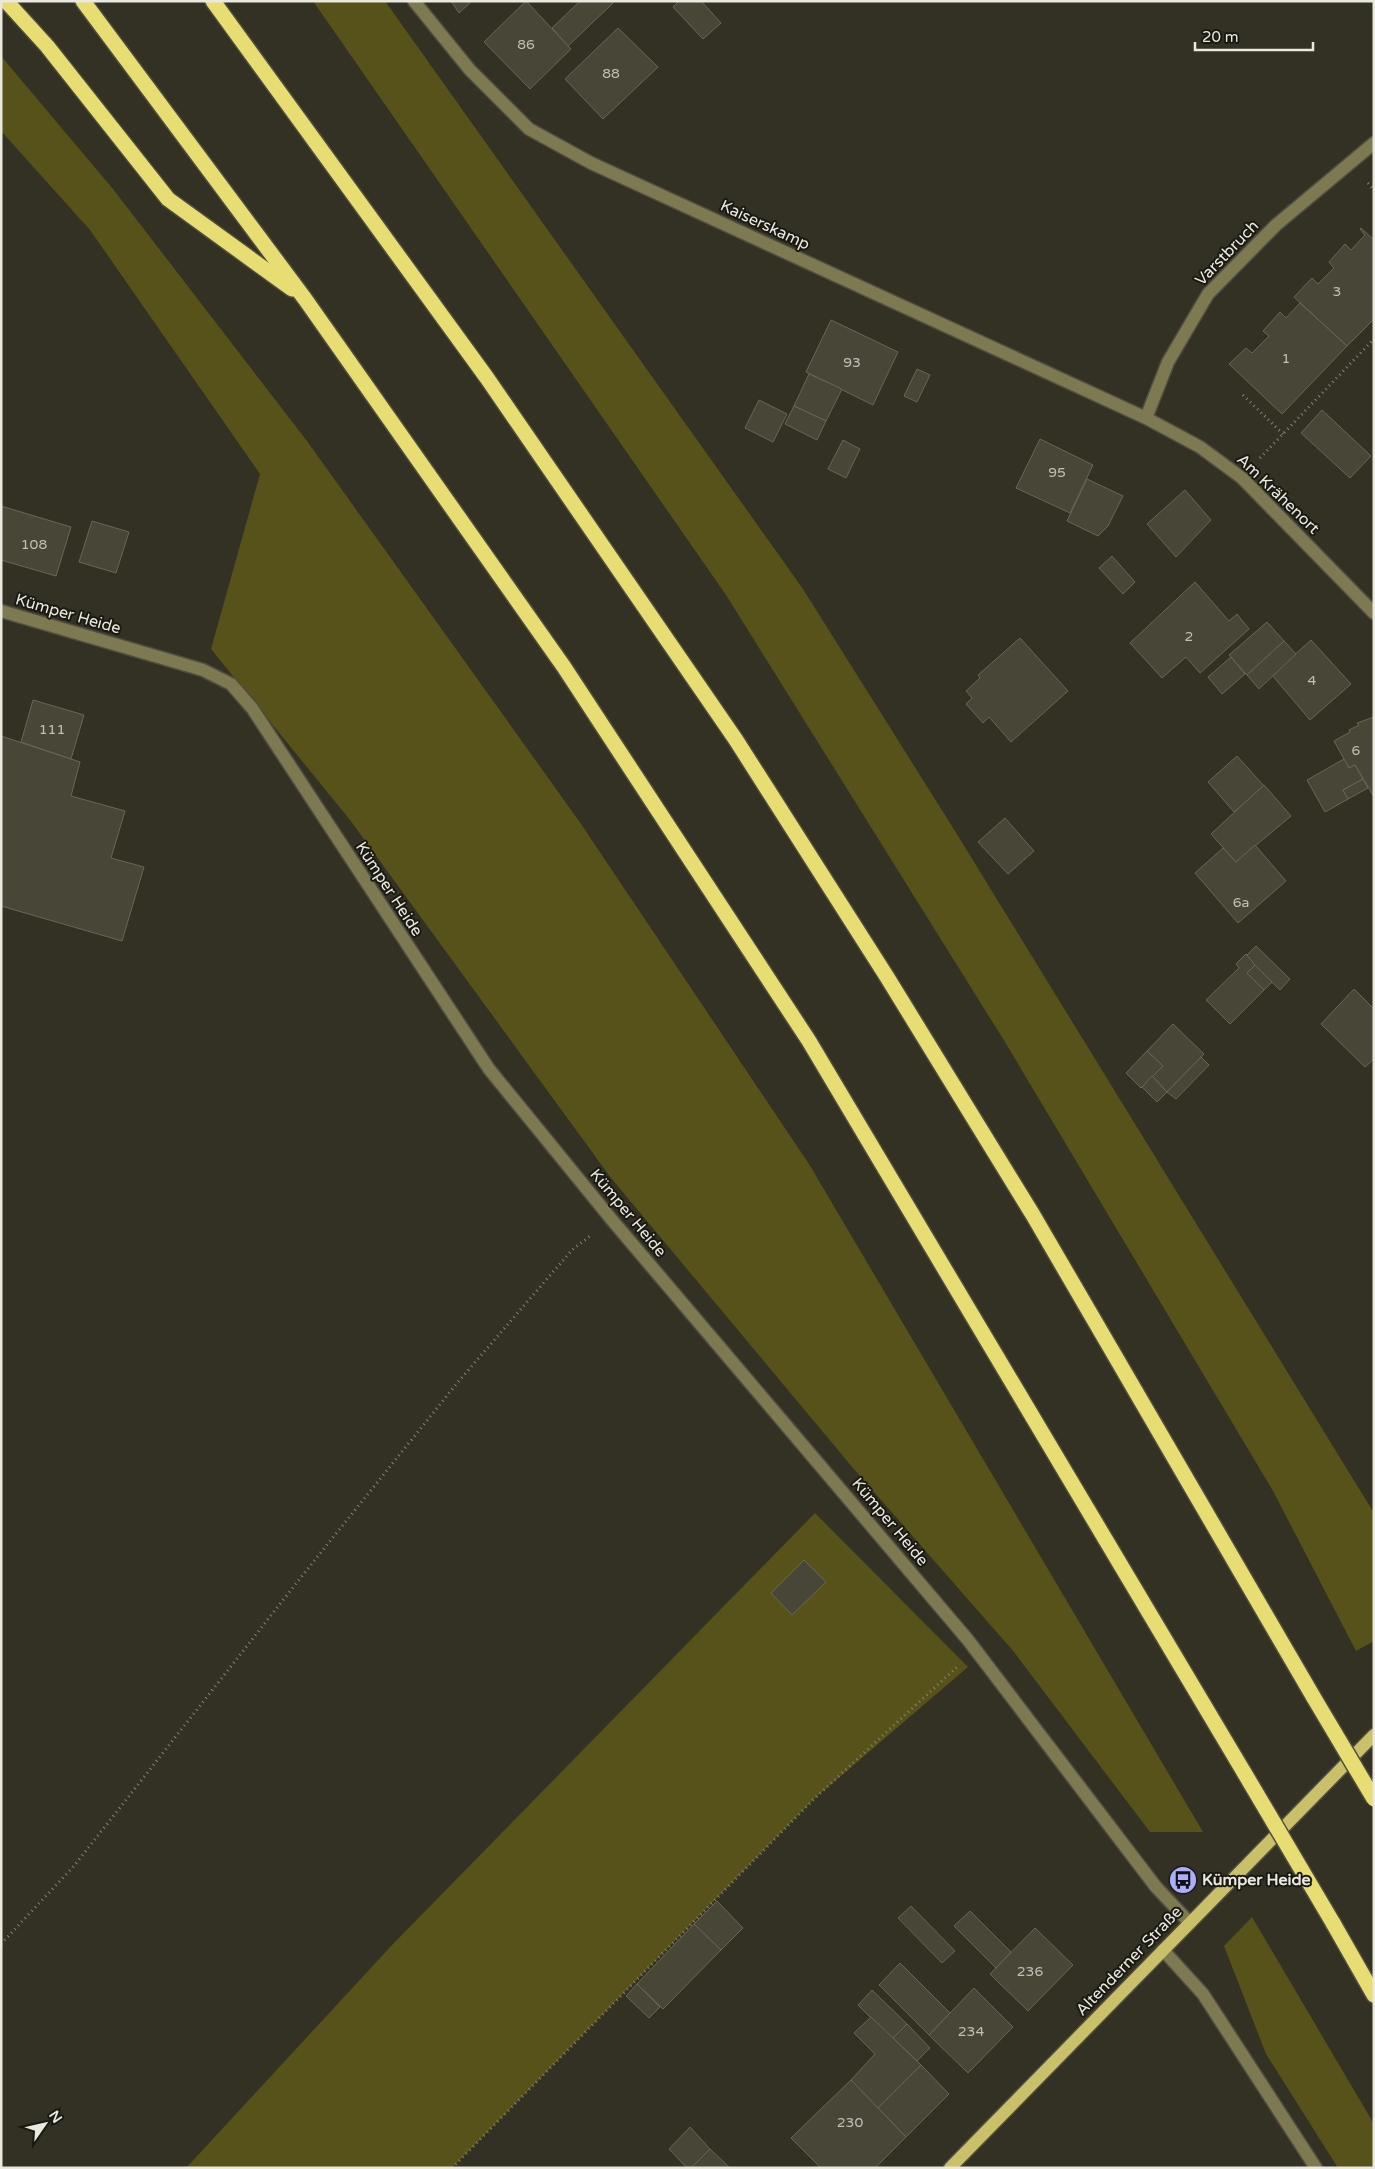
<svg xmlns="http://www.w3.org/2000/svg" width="1375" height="2169" font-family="'Varela Round',sans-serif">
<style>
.green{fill:#57511a}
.building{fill:#484637;stroke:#686757}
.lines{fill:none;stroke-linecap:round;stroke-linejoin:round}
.minor-casing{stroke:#504e41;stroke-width:15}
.major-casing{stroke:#504e41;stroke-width:15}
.highway-casing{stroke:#504e41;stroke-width:18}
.path{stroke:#868478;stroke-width:3;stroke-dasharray:1 4;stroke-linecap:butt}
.minor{stroke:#7d7950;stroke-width:12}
.major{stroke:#cac069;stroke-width:12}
.highway{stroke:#e8dd72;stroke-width:15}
.highway-bridge-casing{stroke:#504e41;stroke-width:18;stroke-linecap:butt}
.highway-bridge{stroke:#e8dd72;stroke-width:15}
.labels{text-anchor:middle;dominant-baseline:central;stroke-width:4;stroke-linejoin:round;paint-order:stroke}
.number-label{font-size:14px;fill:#c2c0b6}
.street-label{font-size:16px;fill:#eae9e0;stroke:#1a1912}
.poi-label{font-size:16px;font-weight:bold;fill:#eae9e0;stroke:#1a1912;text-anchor:start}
</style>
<rect width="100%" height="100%" fill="#333123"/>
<g class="green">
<polygon points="313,1 385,1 803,589 955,831 1374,1513 1374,1641 1356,1651 1273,1491 1005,1042 726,595"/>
<polygon points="1,56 113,189 307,441 579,821 809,1164 1203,1832 1150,1832 1014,1652 853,1468 611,1178 350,820 211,649 260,474 90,230 1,131"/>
<polygon points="815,1513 968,1667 814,1799 452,2168 186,2168 393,1944"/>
<polygon points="1252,1917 1374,2124 1374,2168 1338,2168 1266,2054 1224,1946"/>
</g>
<g class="building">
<polygon points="451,1 472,1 459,13"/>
<polygon points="526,1 571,49 530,89 484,42"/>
<polygon points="580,1 611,1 613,3 568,46 552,28"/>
<polygon points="679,1 701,1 721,23 703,39 673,7"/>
<polygon points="618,28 658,67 603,119 565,79"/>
<polygon points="1361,228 1374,240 1374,319 1347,346 1294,297 1312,278 1318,284 1334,268 1329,262 1345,244 1351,250 1365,235 1360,229"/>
<polygon points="1300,303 1347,346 1282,414 1229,364 1246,348 1252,353 1269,336 1263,331 1280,312 1286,318"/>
<polygon points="831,320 898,352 873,405 806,372"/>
<polygon points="917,369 930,375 917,402 904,396"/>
<polygon points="809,374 842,389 826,421 794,406"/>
<polygon points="759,400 787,414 773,442 745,428"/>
<polygon points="794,406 826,421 817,440 785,424"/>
<polygon points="1322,410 1371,456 1350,478 1301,433"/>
<polygon points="1040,439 1093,465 1070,513 1016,488"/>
<polygon points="843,440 860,449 846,478 828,469"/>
<polygon points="1087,479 1123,496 1108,526 1098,536 1067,521"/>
<polygon points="1185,490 1211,520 1176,557 1147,524"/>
<polygon points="1,506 71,527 56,576 1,560"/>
<polygon points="92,521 129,532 116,573 79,562"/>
<polygon points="1112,556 1135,582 1123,594 1099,568"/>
<polygon points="1195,582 1229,621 1237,614 1249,629 1200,673 1186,657 1162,678 1130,643"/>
<polygon points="1267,622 1284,641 1247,675 1229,655"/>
<polygon points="1020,638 1068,691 1011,742 989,717 983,723 966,704 972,698 966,691 980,678 978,675"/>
<polygon points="1311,640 1351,684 1310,720 1272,675"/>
<polygon points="1284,641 1296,654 1259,689 1247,675"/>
<polygon points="1231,657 1245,674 1222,694 1208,677"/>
<polygon points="33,700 84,715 71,759 21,742"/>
<polygon points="1374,717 1374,797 1355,765 1349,768 1334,741 1350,732 1349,730 1359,725 1357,723"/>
<polygon points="1,736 80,762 71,796 125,811 111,858 144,867 122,941 1,906"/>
<polygon points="1237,756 1264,786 1234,812 1208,782"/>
<polygon points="1344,759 1349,768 1355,765 1363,779 1343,790 1348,799 1325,812 1307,780"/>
<polygon points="1363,779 1368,788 1348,799 1343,790"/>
<polygon points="1264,785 1291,816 1236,862 1211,834"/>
<polygon points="1005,818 1034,851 1008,874 978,842"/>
<polygon points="1255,845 1286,881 1238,923 1195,873 1223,848 1236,862"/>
<polygon points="1256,946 1290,979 1280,990 1246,956"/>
<polygon points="1246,954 1255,965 1247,973 1264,990 1230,1024 1206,1000 1239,968 1236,964"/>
<polygon points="1255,965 1272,982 1264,990 1247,973"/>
<polygon points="1354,989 1374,1009 1374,1059 1365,1067 1321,1024"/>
<polygon points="1173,1024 1204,1054 1167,1092 1152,1076 1163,1066 1147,1051"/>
<polygon points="1147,1051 1163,1066 1141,1088 1126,1073"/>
<polygon points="1201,1057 1209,1065 1176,1099 1167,1092"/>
<polygon points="1152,1076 1167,1092 1157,1102 1142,1087"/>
<polygon points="804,1560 826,1582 792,1615 771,1593"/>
<polygon points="717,1901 743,1928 721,1950 694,1924"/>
<polygon points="911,1906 955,1951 942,1963 898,1918"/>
<polygon points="970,1911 1011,1952 996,1968 954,1926"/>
<polygon points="694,1924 721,1950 663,2009 637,1984"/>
<polygon points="1035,1928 1073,1965 1028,2011 990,1974"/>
<polygon points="900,1963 950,2013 929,2035 879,1985"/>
<polygon points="637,1984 660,2007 649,2018 626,1996"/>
<polygon points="974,1988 1013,2027 968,2073 929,2035"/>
<polygon points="872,1990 907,2024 893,2038 891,2038 858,2005"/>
<polygon points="871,2017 921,2065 878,2108 851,2080 875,2054 854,2033"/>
<polygon points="907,2024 930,2048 917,2061 893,2038"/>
<polygon points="921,2065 949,2094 906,2137 878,2108"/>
<polygon points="851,2080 906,2137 875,2168 821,2168 791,2138"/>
<polygon points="690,2127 710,2149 691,2168 687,2168 669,2149"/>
<polygon points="710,2149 730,2168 691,2168"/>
</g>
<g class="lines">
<defs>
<g id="minor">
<polyline points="414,1 470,70 529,129 591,163 1146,418 1200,447 1242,478 1374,613"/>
<polyline points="1146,418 1168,362 1208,294 1276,225 1374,143"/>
<polyline points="1,611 203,670 231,684 252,708 489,1069 612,1220 968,1640 1156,1887 1190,1923"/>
<polyline points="1163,1950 1203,1994 1316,2168"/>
</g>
<polyline id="major" points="950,2168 1374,1735"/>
<g id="highway">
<polyline points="6,1 47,46 168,199 292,289"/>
<polyline points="83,1 305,299 564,667 809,1041 1245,1774"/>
<polyline points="213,1 487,378 736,740 887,977 1033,1215 1314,1698"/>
<polyline points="1333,1923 1374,1995"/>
</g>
</defs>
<use href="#minor" class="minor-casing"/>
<use href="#major" class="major-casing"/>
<use href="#highway" class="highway-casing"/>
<g class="path">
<polyline points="1368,183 1374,190"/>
<polyline points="1243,395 1283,434"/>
<polyline points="1260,458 1374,339"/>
<polyline points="1,1944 74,1866 302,1576 458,1382 572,1250 590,1236"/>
<polyline points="452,2168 814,1799 957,1667"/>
</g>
<use href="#minor" class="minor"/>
<use href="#major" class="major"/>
<use href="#highway" class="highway"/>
<defs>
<g id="highway-bridge">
<polyline points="1314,1698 1374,1799"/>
<polyline points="1245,1774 1333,1923"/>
</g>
</defs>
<use href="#highway-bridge" class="highway-bridge-casing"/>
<use href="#highway-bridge" class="highway-bridge"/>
</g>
<defs>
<symbol id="bus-disc" viewBox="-11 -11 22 22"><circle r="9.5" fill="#adaefb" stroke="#1a1912"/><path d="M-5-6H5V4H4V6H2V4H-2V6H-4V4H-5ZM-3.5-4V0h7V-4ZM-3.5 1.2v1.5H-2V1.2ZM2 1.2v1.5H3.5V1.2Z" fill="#111"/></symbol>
</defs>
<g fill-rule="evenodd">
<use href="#bus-disc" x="1167" y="1864" width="32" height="32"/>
</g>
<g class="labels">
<g class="number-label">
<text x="526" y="44">86</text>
<text x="611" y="73">88</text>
<text x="1337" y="291">3</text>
<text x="1286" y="358">1</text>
<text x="852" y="362">93</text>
<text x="1057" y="472">95</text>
<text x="34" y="544">108</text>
<text x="1189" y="636">2</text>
<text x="1312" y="680">4</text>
<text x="52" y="729">111</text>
<text x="1356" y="750">6</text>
<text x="1241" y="902">6a</text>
<text x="1030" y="1971">236</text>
<text x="971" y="2031">234</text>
<text x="850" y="2122">230</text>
</g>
<g class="street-label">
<text transform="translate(765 225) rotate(25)">Kaiserskamp</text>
<text transform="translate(1227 253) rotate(-46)">Varstbruch</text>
<text transform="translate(1278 494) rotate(44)">Am Krähenort</text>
<text transform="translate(68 614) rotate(16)">Kümper Heide</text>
<text transform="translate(389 889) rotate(57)">Kümper Heide</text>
<text transform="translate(628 1213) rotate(50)">Kümper Heide</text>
<text transform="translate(890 1522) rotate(50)">Kümper Heide</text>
<text transform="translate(1129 1961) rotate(-46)">Altenderner Straße</text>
</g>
<g class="poi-label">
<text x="1202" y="1880">Kümper Heide</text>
</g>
</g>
<rect width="1375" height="2169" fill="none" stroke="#eae9e0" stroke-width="5"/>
<g transform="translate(45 2124) rotate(56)" stroke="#1a1912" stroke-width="4" paint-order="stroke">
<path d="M0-4L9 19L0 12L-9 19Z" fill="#eae9e0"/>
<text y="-8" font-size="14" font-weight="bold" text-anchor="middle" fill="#eae9e0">N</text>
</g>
<path d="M1195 42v8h118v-8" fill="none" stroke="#eae9e0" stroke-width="2.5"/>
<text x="1202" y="42" font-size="15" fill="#eae9e0" stroke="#1a1912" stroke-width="4" paint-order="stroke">20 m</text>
</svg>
